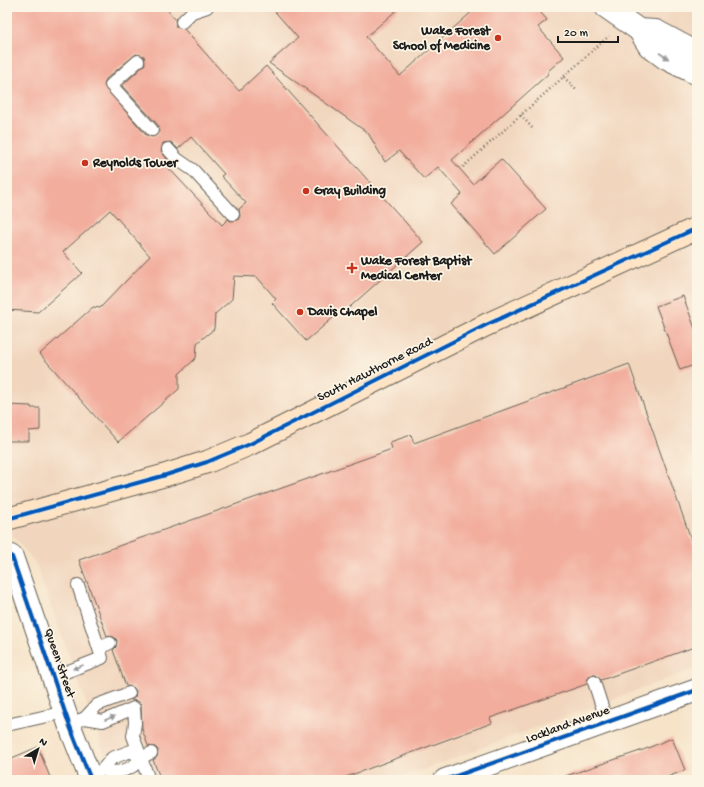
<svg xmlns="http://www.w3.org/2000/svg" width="704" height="787" font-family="'Gochi Hand',sans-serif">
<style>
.built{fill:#f1d5bd}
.building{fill:#f2ad9d;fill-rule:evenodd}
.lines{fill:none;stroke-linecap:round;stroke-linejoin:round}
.lane-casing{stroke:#686258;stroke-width:14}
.street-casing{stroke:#686258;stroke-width:24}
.secondary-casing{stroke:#686258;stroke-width:24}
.path{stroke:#686258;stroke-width:2.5;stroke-dasharray:1 3;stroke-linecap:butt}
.lane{stroke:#fff;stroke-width:12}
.street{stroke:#fff;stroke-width:22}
.secondary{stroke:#fee4c5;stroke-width:22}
.cycleway-casing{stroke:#fcf5e5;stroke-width:6}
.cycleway{stroke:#0057b8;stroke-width:4}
.oneway{fill:#999}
.poi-dot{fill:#c8321e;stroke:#fcf5e5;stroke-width:1.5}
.labels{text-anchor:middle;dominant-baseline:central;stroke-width:3.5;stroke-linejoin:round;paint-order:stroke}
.poi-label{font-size:13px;font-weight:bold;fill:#1c1c1c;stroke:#fcf5e5;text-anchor:start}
.street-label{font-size:13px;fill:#1c1c1c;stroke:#fcf5e5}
</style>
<rect width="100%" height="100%" fill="#fcf5e5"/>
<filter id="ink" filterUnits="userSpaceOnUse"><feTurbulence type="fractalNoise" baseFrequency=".025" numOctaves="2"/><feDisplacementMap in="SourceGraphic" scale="8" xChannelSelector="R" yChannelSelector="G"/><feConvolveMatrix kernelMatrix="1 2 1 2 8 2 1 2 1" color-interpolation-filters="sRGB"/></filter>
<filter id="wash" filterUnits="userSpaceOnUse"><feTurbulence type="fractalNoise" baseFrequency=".012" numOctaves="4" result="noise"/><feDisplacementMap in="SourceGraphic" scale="16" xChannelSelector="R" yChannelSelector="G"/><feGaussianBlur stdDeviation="0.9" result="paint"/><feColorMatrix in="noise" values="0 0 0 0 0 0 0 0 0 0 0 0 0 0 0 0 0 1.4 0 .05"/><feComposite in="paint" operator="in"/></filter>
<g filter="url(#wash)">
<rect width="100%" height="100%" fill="#f6e3c8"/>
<polygon class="built" points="7,7 697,7 697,668 395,780 114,780 35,562 7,529"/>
<g id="blocks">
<g class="building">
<path d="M7,7h158l10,12 1,8 8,2 55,62 27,-25 157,176 -80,71 -2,-2 -35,30 -34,-38 4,-4 -19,-22 -23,-1 -2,23 -17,15 -1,15 -17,14 -1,15 -17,16v15l-61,53 -78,-88 53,-47 7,1 50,-52 -40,-46 -47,42 19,21 -44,39 -31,-2zM136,54l8,2 1,8 -23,22 36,39 1,8 -6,4 -7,-2 -42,-49 2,-7zM191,137l33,37 -3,2 25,27 -7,6 1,7 -2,4 -7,1 -3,-2 -6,6 -59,-63 4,-3 -6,-8 2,-8 8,-1 7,7z"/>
<polygon points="271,7 400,7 366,37 400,76 477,7 536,7 547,20 538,27 564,57 548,71 548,74 452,160 473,184 501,159 546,209 495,254 451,204 462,194 438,167 424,179 399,151 385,162 368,133 269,63 298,38"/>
<polygon points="683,296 697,334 697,364 680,370 656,306"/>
<polygon points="629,364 697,556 697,646 601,680 596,675 591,675 587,680 587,684 490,718 492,723 338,780 161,780 153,760 157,757 158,750 155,747 148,746 142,729 141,704 138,701 131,700 135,697 136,691 133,687 126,686 113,650 116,647 117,640 114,637 107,636 79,560 392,449 390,442 411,435 414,443"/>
<polygon points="7,405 31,406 31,408 40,408 40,430 29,431 29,441 7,441"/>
<polygon points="672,738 685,770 660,780 563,780 563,777 643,750"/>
<polygon points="38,747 51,780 7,780 7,760"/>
</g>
</g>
</g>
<g filter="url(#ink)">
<use href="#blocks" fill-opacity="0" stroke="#686258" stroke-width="1"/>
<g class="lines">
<defs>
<g id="lane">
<polyline points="182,22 192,12 207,7"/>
<polyline points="138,61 111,85 152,130"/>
<polyline points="168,149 177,159 193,170 233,214"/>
<polyline points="99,648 110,643"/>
<polyline points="53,677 102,658 78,585"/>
<polyline points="594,682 607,722"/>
<polyline points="85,718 97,705 129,693"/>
<polyline points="69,724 85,718 103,721 134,708 135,723 133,736 149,780"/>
<polyline points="7,725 65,712"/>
<path d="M102,770c11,3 22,2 31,-4 8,-5 5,-8 18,-13"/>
<polyline points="90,775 102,770 112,758 131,751 140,757"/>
</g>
<g id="street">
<polyline points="606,7 639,30 649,46 665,58 697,74"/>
<polyline points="639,30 656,31 697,53"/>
<polyline points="7,554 12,557 69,724 91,780"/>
<polyline points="445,780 697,690"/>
</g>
<polyline id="secondary" points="7,519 166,475 207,462 250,444 486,325 697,228"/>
</defs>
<use href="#lane" class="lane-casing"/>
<use href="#street" class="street-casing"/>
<use href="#secondary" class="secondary-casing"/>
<g class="path">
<polyline points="564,77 577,91"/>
<polyline points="521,115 533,129"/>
<polyline points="463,167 609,36"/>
</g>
<use href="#lane" class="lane"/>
<use href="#street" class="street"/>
<use href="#secondary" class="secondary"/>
<defs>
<g id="cycleway">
<polyline points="7,519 166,475 207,462 250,444 486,325 697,228"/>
<polyline points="7,554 12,557 69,724 91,780"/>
<polyline points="445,780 697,690"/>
</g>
</defs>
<use href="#cycleway" class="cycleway-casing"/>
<use href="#cycleway" class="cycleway"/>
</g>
<defs><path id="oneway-solid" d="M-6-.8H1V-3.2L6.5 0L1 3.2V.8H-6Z"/></defs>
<g class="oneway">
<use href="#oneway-solid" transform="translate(664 56) rotate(33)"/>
<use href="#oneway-solid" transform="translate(78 667) rotate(160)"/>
<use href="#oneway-solid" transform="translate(110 718) rotate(-21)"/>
</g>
</g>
<g class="poi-dot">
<circle cx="498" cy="38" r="4"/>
<circle cx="85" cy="163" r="4"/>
<circle cx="306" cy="191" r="4"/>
<path d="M350 262h4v4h4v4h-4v4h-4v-4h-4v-4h4z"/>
<circle cx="300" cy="312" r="4"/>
</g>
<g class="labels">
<g class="poi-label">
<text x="490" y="31" text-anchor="end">Wake Forest<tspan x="490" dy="15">School of Medicine</tspan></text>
<text x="93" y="163">Reynolds Tower</text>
<text x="314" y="191">Gray Building</text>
<text x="361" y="261">Wake Forest Baptist<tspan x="361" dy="15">Medical Center</tspan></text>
<text x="308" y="312">Davis Chapel</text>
</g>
<g class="street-label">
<text transform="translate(375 370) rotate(-27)">South Hawthorne Road</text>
<text transform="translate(59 663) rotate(71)">Queen Street</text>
<text transform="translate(568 725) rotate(-20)">Lockland Avenue</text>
</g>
</g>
<rect width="704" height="787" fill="none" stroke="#fcf5e5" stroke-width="24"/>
<g transform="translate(38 749) rotate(38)" stroke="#fcf5e5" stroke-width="3" paint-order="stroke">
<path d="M0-3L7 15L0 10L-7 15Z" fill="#1c1c1c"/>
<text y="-6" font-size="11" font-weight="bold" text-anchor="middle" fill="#1c1c1c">N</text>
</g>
<path d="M558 36v6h60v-6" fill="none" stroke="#1c1c1c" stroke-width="2"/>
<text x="564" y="36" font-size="12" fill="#1c1c1c" stroke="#fcf5e5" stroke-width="3" paint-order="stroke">20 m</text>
</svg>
